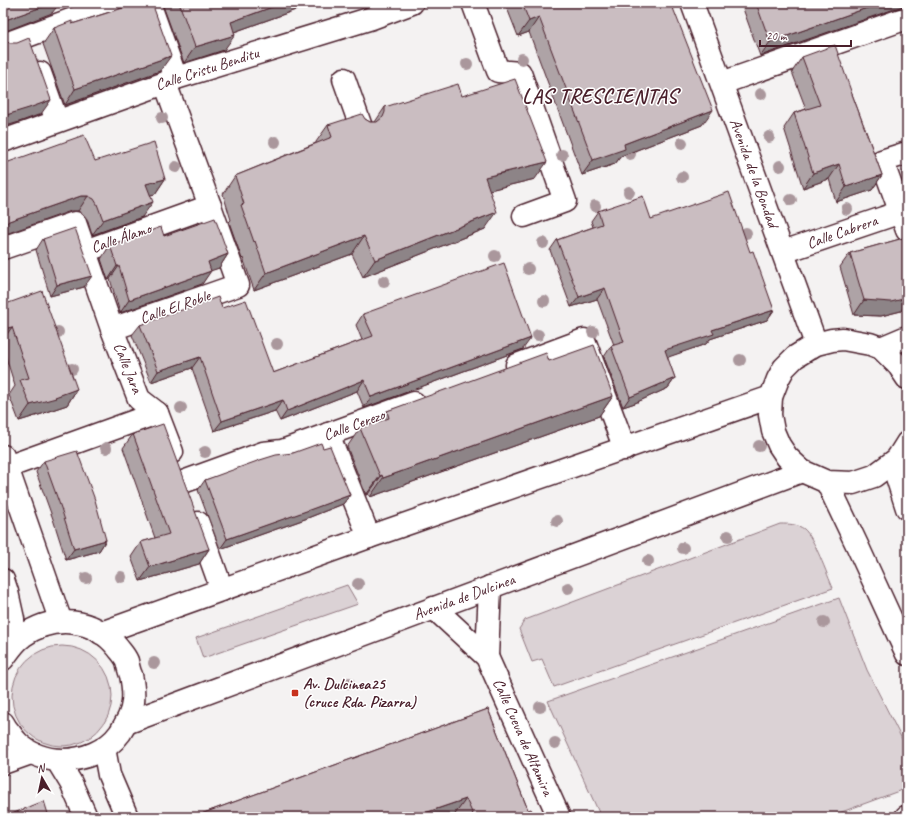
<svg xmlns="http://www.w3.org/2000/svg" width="910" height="820" font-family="Caveat,sans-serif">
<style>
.green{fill:#dbd2d5;stroke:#927880}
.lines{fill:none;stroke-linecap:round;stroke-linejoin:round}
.minor-casing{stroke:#4a1f2b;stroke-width:25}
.major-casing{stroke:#4a1f2b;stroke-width:25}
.minor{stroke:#fff;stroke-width:22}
.major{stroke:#fff;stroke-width:22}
.tree{fill:#aa979c}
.wall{fill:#aea3a6;stroke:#4a1f2b}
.shaded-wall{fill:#8d8487;stroke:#4a1f2b}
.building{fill:#cabdc1;stroke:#4a1f2b}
.poi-dot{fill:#c8321e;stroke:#fff;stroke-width:1.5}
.labels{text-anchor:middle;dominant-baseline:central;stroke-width:3;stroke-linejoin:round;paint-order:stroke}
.street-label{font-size:16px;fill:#4a1f2b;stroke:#fff}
.poi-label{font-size:16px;font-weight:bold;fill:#4a1f2b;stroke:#fff;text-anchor:start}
.district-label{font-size:20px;font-weight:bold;letter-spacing:1px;fill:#4a1f2b;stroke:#fff}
</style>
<rect width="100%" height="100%" fill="#f4f2f2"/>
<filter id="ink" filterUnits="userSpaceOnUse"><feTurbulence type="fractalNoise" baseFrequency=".025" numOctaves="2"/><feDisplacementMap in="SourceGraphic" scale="8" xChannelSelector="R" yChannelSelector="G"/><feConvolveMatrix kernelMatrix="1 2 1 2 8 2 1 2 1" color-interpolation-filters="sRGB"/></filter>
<g filter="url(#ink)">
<g class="green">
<path d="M780,524c9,0 17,0 24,5 10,8 23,46 29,59l-279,99 -12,-28 -10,3 -13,-33 6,-9z"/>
<polygon points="347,585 358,604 203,658 196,638"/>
<polygon points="839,598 867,670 907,749 907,788 828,817 601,817 548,701"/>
<circle cx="62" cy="696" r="50"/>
</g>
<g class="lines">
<defs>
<g id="minor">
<polyline points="149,3 176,78"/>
<polyline points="473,3 498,71 520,73 565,201 524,216"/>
<polyline points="692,3 816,344"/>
<polyline points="3,45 116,3"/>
<polyline points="40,73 57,121"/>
<polyline points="344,79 361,127"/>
<polyline points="722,83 907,18"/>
<polyline points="3,141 165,83 176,78 372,18 412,3"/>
<polyline points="907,153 882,161 907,230"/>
<polyline points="3,248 75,223 112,329 139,399 157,413 172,452"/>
<polyline points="85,251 210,206"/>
<polyline points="783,252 901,212"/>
<polyline points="112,329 238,285 210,206 165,83"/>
<polyline points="517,365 584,340 625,449"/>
<polyline points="328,434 369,537"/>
<polyline points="897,459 896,474 907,508"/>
<polyline points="7,467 157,413"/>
<polyline points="183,482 263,453 282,451 414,403"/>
<polyline points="827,482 857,545 907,654"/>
<polyline points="198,523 222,590"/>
<polyline points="434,608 487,657 559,817"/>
<polyline points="487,657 490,587"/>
<polyline points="104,748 109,775 127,817"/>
<polyline points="57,760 71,783 86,817"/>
<polyline points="906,817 907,817"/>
</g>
<g id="major">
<polyline points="881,348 907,337"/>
<polyline points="907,378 899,366 881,348 870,344 843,339 832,340 816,344 795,357 784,368 778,379 771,397 770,415 773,431 779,445 787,457 802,471 827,482 853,483 874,476 897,459 907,443"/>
<polyline points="3,456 61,622"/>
<polyline points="3,580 7,592 13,619 14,643"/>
<polyline points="101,633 369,537 771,397"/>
<path d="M3,659c6,-8 11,-17 20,-23 30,-22 72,-18 95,12 3,4 7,8 9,13 1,4 2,10 4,14 2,10 3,18 2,27 -1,12 -7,21 -13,31 -13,18 -36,27 -58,27 -16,0 -33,-6 -44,-17 -3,-3 -6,-7 -8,-10 -3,-3 -5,-6 -7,-10"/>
<polyline points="126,723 802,471"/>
<polyline points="3,763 31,753"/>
</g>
</defs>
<use href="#minor" class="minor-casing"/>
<use href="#major" class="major-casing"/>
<use href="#minor" class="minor"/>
<use href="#major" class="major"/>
</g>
<g class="tree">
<circle cx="522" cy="59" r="6"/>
<circle cx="467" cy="64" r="6"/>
<circle cx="761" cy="94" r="6"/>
<circle cx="162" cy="118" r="6"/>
<circle cx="769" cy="137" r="6"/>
<circle cx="275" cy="142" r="6"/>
<circle cx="682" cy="143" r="6"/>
<circle cx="630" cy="154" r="6"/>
<circle cx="562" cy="155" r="6"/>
<circle cx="780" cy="166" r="6"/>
<circle cx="176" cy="167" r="6"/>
<circle cx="682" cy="177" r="6"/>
<circle cx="629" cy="192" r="6"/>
<circle cx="791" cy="200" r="6"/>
<circle cx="595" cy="206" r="6"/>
<circle cx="847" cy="209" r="6"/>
<circle cx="746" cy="233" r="6"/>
<circle cx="543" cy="243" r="6"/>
<circle cx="495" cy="256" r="6"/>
<circle cx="528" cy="269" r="6"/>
<circle cx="384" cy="281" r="6"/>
<circle cx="544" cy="301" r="6"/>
<circle cx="58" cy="332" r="6"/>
<circle cx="593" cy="332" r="6"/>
<circle cx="538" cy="335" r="6"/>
<circle cx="277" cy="344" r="6"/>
<circle cx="740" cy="360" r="6"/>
<circle cx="72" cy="369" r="6"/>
<circle cx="181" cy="408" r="6"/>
<circle cx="759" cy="446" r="6"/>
<circle cx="106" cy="448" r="6"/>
<circle cx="205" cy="452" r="6"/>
<circle cx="557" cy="521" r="6"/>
<circle cx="728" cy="536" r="6"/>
<circle cx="683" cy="548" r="6"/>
<circle cx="648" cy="561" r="6"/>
<circle cx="121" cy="577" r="6"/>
<circle cx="86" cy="578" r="6"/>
<circle cx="358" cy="584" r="6"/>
<circle cx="568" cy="588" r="6"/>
<circle cx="824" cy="622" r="6"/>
<circle cx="154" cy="663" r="6"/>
<circle cx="349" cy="683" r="6"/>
<circle cx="540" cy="707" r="6"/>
<circle cx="555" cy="743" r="6"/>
</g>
<g class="wall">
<polygon points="124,3 152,3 160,71 65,105 43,44 54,28 72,24 119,9"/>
<polygon points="162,3 315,3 234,32 224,50 184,63"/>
<polygon points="505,3 671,3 702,125 621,156 615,164 582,175 529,32 518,36"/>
<polygon points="741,3 907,3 903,6 760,56"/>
<polygon points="802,57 852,94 882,175 872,190 836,202 829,179 803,188 784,128 794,113 806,109 792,72"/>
<polygon points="462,96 535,179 489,190 485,229 363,277 352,254 254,290 243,258 242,259 229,222 231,220 223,194 235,176 316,143 316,142 328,125 365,119 370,122 375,122 385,107"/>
<polygon points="95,161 165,179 155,194 150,195 142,217 92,235 87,219 83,214 78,211 71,211"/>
<polygon points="907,165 907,191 902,173"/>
<polygon points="598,211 651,219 750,252 774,310 767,320 710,339 706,344 667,357 675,378 668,388 635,403 623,407 604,357 611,346 614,345 597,299 571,307 550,250 557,240 593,227 591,221"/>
<polygon points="164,236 228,254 219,268 211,270 202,284 120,313 110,279 108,280 101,259 110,245"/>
<polygon points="907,237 907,307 903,308 901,311 881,316 854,315 840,267 850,253"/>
<polygon points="43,239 84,287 50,296 36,250"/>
<polygon points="3,305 77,389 67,405 46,412 45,413 19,421 9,395 15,386 3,348"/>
<polygon points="222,308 273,373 362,340 356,325 363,314 523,349 364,408 357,391 280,421 275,411 214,431 192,368 151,382 132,335 140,325"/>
<polygon points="549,361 613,396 599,416 370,497 368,494 366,495 347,447 360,428 380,421 387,411"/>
<polygon points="133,434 209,549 199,564 140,581 131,557 141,542 155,538 123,448"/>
<polygon points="323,448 350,495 343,504 305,519 220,549 198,490 205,480 293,453"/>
<polygon points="44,461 106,540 99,551 66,560 53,519 36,472"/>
<polygon points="488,709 528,810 535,817 193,817"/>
</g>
<g class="shaded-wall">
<polygon points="53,3 60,3 52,13 3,32 3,23 8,19"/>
<polygon points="283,3 315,3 220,37 231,22"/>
<polygon points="881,3 907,3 907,6 903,6 760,56 770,42"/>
<polygon points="539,17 529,32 518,36 529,21"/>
<polygon points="235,35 224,50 184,63 195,47"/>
<polygon points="171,56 160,71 65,105 75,89"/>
<polygon points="51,100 41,114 19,122 3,127 3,116"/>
<polygon points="713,110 702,125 621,156 615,164 582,175 593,160 624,144"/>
<polygon points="547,162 535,179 473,194 485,177"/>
<polygon points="839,164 829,179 803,188 813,173"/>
<polygon points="882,175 872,190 836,202 846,187"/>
<polygon points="165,179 155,194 135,199 146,184"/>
<polygon points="81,196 88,196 78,211 71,211 3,235 3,226 9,221"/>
<polygon points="153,202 142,217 92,235 103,220"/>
<polygon points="497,212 485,229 363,277 375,260"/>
<polygon points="364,236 352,254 254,290 266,273"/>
<polygon points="228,254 219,268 199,275 208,262"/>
<polygon points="117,266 119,266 110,279 108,280"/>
<polygon points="211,271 202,284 120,313 129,300"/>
<polygon points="92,276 84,287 50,296 57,285"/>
<polygon points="605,288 597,299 571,307 579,297"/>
<polygon points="907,298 907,307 903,308 901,311 881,316 854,315 864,300"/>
<polygon points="774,310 767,320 710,339 706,344 657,361 665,350 712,330"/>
<polygon points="12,327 3,340 3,329"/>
<polygon points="531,338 523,349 364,408 371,397"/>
<polygon points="200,357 192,368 151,382 158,371"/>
<polygon points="675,378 668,388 635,403 623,407 630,397"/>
<polygon points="364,380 357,391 280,421 287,411"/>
<polygon points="77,389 67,405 46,412 45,413 19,421 30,405"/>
<polygon points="613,396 599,416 370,497 383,478"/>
<polygon points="283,400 275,411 214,431 222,421"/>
<polygon points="382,475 368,494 366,495 380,476"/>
<polygon points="350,495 343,504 305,519 220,549 227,539"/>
<polygon points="106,540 99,551 66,560 74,549"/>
<polygon points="209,549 199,564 140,581 150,567"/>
<polygon points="466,799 453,817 413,817"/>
</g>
<g class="building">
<polygon points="3,3 53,3 8,19 3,23"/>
<polygon points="125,3 152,3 171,56 75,89 54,28 72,21 72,24 126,7"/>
<polygon points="179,3 283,3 231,22 235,35 195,47"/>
<polygon points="522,3 671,3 713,110 624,144 625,149 593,160 539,17 529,21"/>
<polygon points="756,3 881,3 770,42"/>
<polygon points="29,38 51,100 29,108 3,116 3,39 4,41 10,43 17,43"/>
<polygon points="835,45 852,94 882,175 846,187 839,164 813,173 794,113 820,105 802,57"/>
<polygon points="515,79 547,162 485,177 497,212 375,260 364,236 266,273 255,241 254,242 241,205 244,204 235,176 332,137 328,125 362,114 365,119 370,122 377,122 383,117 385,112 385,107 458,84 462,96"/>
<polygon points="84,135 95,161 154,142 165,179 146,184 153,202 103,220 97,204 94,199 88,196 81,196 9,221 4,225 3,227 3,164"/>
<polygon points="729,192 750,252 753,251 774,310 712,330 714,334 665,350 675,378 642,392 630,397 611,346 624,342 605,288 579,297 557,240 602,224 598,211 643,196 651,219"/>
<polygon points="215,218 228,254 208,262 211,271 129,300 119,266 117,266 110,245 161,227 164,236"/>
<polygon points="75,228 92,276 57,285 43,239"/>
<polygon points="907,237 907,298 891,302 864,300 850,253"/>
<polygon points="504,263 531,338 371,397 364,380 287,411 283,400 222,421 200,357 158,371 140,325 218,297 222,308 246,300 273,373 373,336 363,314"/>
<polygon points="42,291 77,389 55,397 56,398 30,405 20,380 29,378 12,327 3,329 3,305"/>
<polygon points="594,345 613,396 383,478 382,475 380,476 360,428 389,418 387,411 546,353 549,361"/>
<polygon points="163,424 209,549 150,567 141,542 169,534 133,434"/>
<polygon points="321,443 323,448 330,446 350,495 312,509 227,539 205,480 260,460 276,455 293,453"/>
<polygon points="77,451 95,500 106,540 74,549 61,508 44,461"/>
<polygon points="488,709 528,810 531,809 535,817 474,817 466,799 413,817 193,817"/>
<polygon points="44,801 49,817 4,817"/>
</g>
</g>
<rect class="poi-dot" x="291" y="689" width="8" height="8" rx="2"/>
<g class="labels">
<g class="street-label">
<text transform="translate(207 69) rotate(-18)">Calle Cristu Benditu</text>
<text transform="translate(754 173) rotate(70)">Avenida de la Bondad</text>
<text transform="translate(842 232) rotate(-19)">Calle Cabrera</text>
<text transform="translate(121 238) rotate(-19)">Calle Álamo</text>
<text transform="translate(175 307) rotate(-19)">Calle El Roble</text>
<text transform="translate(128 368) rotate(68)">Calle Jara</text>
<text transform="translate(354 425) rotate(-20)">Calle Cerezo</text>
<text transform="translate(464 597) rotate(-20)">Avenida de Dulcinea</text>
<text transform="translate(523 737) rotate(66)">Calle Cueva de Altamira</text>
</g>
<g class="poi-label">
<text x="303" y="684">Av. Dulcinea25<tspan x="303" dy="18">(cruce Rda. Pizarra)</tspan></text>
</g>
<g class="district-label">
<text x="600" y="96">LAS TRESCIENTAS</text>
</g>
</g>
<rect width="910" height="820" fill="none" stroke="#fff" stroke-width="16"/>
<rect x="8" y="8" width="894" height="804" fill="none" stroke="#4a1f2b" stroke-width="1.5" filter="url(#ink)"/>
<g transform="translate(42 778) rotate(351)" stroke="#ffffff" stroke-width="3" paint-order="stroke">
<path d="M0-3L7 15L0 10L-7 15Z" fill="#4a1f2b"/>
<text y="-6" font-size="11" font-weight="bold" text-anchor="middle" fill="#4a1f2b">N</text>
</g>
<path d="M760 40v6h91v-6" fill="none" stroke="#4a1f2b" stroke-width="2"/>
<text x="766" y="40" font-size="12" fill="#4a1f2b" stroke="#ffffff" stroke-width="3" paint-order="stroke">20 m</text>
</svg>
